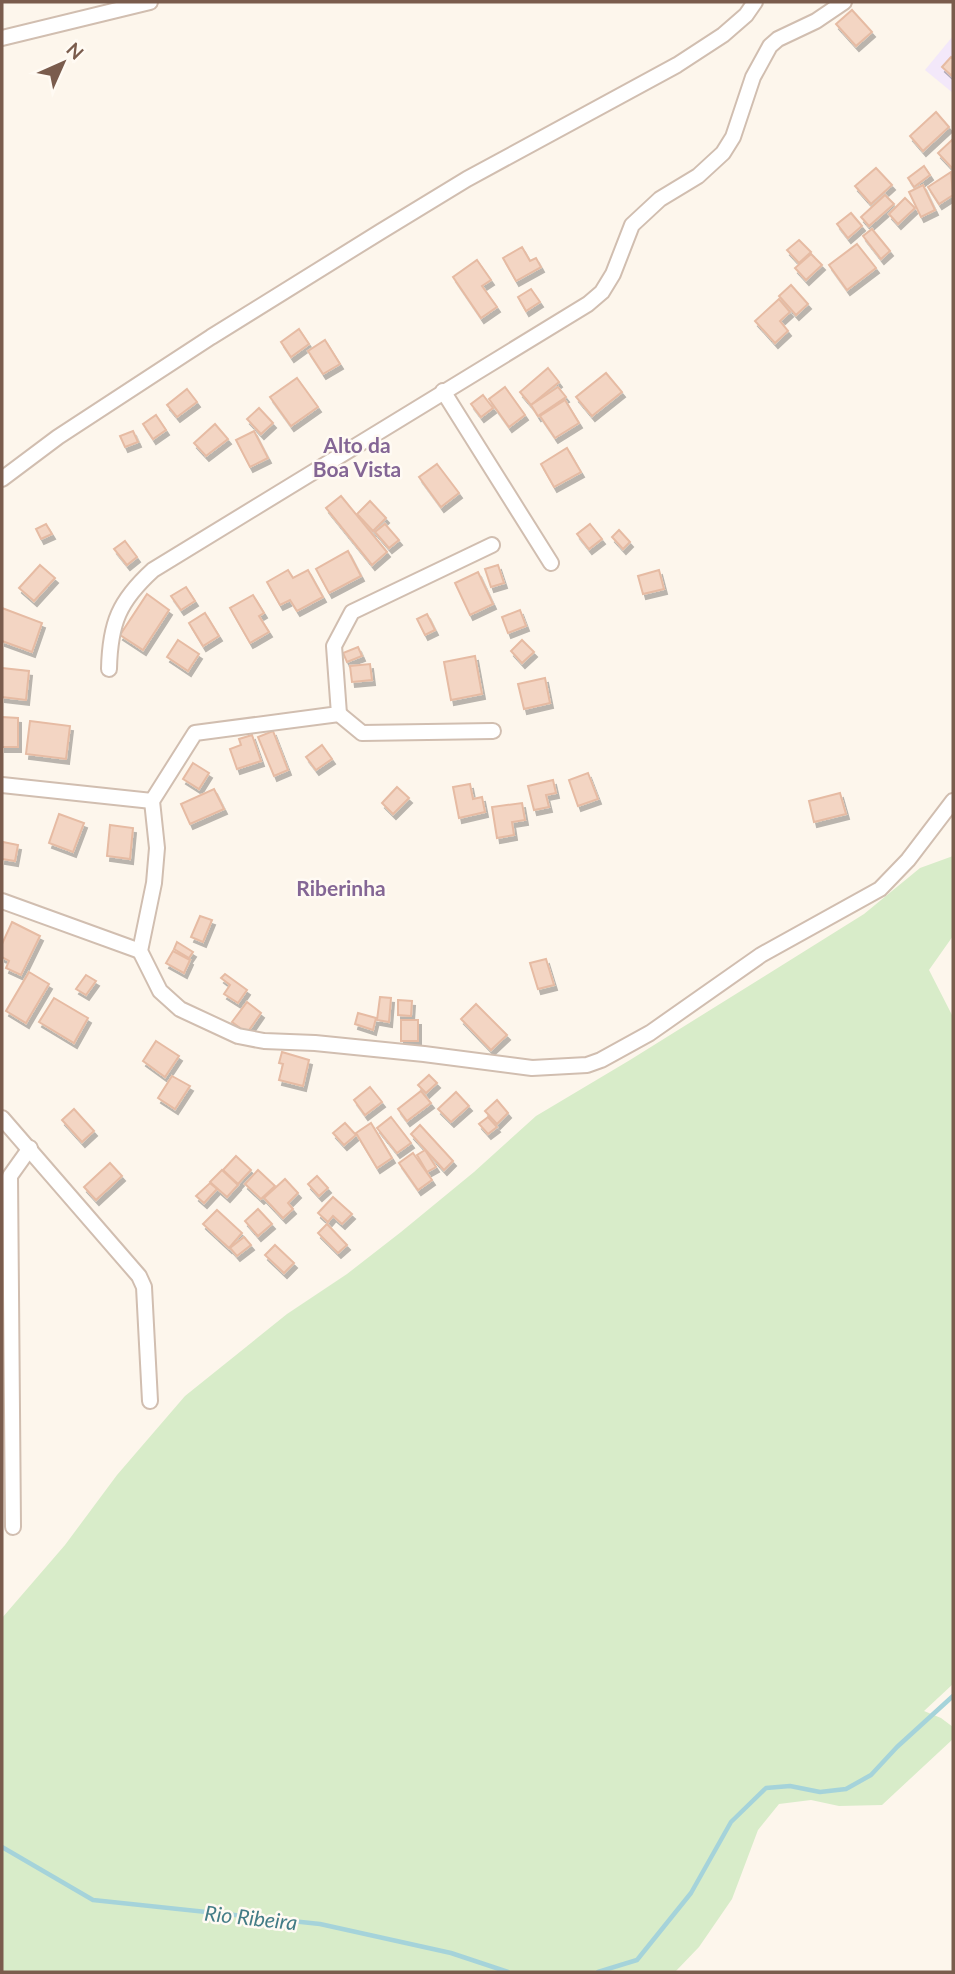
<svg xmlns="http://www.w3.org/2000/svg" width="955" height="1974" font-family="Lato,sans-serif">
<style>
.education{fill:#f3e8fa}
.green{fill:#d8ecc9}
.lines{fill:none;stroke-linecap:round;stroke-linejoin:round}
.stream{stroke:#a5d3da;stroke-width:4.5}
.building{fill:#f3d5c3;stroke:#e6bba3;stroke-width:2;filter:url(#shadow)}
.street-casing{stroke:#d1beb0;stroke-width:18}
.street{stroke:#fff;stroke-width:14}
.labels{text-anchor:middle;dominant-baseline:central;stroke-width:5;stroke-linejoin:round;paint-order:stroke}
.neighbourhood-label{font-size:21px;font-weight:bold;fill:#846695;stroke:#fffaf3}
.water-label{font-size:21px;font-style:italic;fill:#437c86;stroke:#fffaf3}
</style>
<defs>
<filter id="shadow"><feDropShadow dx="3" dy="5" stdDeviation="0" flood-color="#0004"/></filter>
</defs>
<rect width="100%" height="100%" fill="#fdf6ec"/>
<polygon class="education" points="953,36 953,93 925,70"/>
<polygon class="green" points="953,856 953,936 929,970 953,1017 953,1684 924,1711 941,1718 953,1727 953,1739 882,1805 839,1806 811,1800 779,1804 758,1830 732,1899 699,1947 675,1972 2,1972 2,1618 65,1545 117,1475 185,1396 287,1314 347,1274 401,1232 474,1172 536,1116 630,1060 864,914 920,868"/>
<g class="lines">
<g class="stream">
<polyline points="2,1847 93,1900 320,1924 451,1953 508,1972"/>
<polyline points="598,1972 637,1960 691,1893 731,1822 766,1788 790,1786 820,1792 846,1789 871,1775 897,1747 953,1696"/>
</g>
</g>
<g class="building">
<polygon points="852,10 872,32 856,46 836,24"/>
<polygon points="951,57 953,59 952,76 942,67"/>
<polygon points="936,112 949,127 923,151 910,136"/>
<polygon points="953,139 953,169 938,153"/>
<polygon points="924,166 930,175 914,187 908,178"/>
<polygon points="876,168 892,185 871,204 855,186"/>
<polygon points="951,172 953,195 939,204 928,187"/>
<polygon points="923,185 935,210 921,217 909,192"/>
<polygon points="885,195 894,204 869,226 861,217"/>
<polygon points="905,198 915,208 898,224 889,214"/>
<polygon points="851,213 862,226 848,238 837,224"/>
<polygon points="872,229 890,251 881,259 863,236"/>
<polygon points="799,240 811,252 799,263 787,250"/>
<polygon points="857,244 876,268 847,290 829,265"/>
<polygon points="522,247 530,261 536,258 541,267 516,281 503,258"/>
<polygon points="811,254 822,265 806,280 795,268"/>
<polygon points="477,260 491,280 482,286 497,307 481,318 453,277"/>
<polygon points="791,285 808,304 796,315 779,296"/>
<polygon points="531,289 540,302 526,311 518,297"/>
<polygon points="779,299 790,312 780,321 788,331 775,343 755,321"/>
<polygon points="299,329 309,344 291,357 281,342"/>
<polygon points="325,340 340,364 323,374 308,351"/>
<polygon points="548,368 559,382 531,405 520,392"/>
<polygon points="606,373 622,392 592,416 576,397"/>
<polygon points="297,378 318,407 291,426 270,397"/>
<polygon points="505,387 525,415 509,427 489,399"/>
<polygon points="558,387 566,397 538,416 531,405"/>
<polygon points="187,389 197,402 177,417 167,405"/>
<polygon points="483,395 493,408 481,417 471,404"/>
<polygon points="565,400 579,423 555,438 540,416"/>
<polygon points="259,408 273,423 261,434 247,419"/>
<polygon points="156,415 166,430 153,439 143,424"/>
<polygon points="215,424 228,439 206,456 194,443"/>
<polygon points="133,431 138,442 125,447 120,436"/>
<polygon points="254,431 268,458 250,467 236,440"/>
<polygon points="567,448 581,472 554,487 541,464"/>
<polygon points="437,464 459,493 441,507 419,477"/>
<polygon points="341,496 387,552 372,565 326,508"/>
<polygon points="370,501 386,518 373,531 357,514"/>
<polygon points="46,524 52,534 41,539 36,529"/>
<polygon points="385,524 399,540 389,548 375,532"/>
<polygon points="590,524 602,539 589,549 577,534"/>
<polygon points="619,530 630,542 623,549 612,537"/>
<polygon points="125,541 137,557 127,565 114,549"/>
<polygon points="348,551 361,576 329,593 316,569"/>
<polygon points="40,565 55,578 34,601 19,588"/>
<polygon points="498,565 504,583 491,587 485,569"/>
<polygon points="288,570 293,578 308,570 323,597 297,611 290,600 280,605 267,582"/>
<polygon points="659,570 664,589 643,594 638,576"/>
<polygon points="478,572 493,604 470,615 455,583"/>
<polygon points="186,587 195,601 181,610 171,596"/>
<polygon points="147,594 169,610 143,650 120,635"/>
<polygon points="253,595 264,613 259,616 269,632 250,643 230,608"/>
<polygon points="2,608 42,623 32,652 2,641"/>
<polygon points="520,610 526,626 508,633 502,617"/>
<polygon points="205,613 219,636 203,646 189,623"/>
<polygon points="427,614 435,630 425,635 417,619"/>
<polygon points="178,640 199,654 188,671 167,657"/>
<polygon points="522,640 534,652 522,663 511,651"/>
<polygon points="358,647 362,656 347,662 343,653"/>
<polygon points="475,656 482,694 451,700 444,662"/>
<polygon points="370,664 372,680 352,682 350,666"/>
<polygon points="2,668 29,671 26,700 2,697"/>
<polygon points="545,678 550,703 524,709 518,684"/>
<polygon points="2,717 18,718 18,747 2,747"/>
<polygon points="30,721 70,726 66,759 26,754"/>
<polygon points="273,731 288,770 274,776 258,737"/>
<polygon points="252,735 261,761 237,769 230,749 241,745 239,739"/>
<polygon points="322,745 332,759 316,770 306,757"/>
<polygon points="193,763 209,773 199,789 183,779"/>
<polygon points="588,773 598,799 578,806 569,780"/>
<polygon points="553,780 556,793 546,795 549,807 534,810 528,786"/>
<polygon points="470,784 473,799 482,797 485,812 459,818 453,787"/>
<polygon points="397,787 409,798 393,814 382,803"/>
<polygon points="214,789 224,809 190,824 181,804"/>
<polygon points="840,793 846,814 814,822 809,801"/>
<polygon points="522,803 525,820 512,822 514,835 497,838 492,807"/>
<polygon points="59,814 84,823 73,852 49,843"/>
<polygon points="110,825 133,828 130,859 107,856"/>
<polygon points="3,842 18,845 15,861 2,859"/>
<polygon points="200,916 212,920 203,942 191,937"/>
<polygon points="12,922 40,936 21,975 6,968 9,961 2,957 2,944"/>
<polygon points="177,942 193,952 189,958 174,949"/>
<polygon points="173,951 190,960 184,973 166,963"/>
<polygon points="546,959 554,985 538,989 530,963"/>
<polygon points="29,972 49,984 26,1023 6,1011"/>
<polygon points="225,974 247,990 238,1003 224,994 230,985 221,978"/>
<polygon points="86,975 96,981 86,995 76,989"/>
<polygon points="380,997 391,998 389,1022 377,1020"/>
<polygon points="54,998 88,1018 74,1043 39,1022"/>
<polygon points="398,1000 412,1001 411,1016 398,1015"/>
<polygon points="247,1002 261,1013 247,1033 232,1022"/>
<polygon points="476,1004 507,1035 491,1050 461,1019"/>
<polygon points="358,1013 376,1018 373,1030 355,1024"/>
<rect x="401" y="1020" width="17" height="21"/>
<polygon points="156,1041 179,1056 165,1077 143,1061"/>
<polygon points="282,1052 309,1060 303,1086 279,1080 283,1064 279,1063"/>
<polygon points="429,1075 437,1083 426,1093 418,1085"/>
<polygon points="172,1076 190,1086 175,1109 158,1098"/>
<polygon points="370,1087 382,1102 365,1115 354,1100"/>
<polygon points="421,1091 431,1103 407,1121 398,1109"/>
<polygon points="456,1092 469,1106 451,1122 438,1109"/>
<polygon points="497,1100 508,1113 497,1124 485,1111"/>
<polygon points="74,1109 94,1131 82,1142 62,1120"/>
<polygon points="391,1117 411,1143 397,1153 377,1128"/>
<polygon points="488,1117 497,1127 488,1134 479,1124"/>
<polygon points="345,1123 356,1135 344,1145 333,1133"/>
<polygon points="371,1123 392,1158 377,1168 356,1133"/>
<polygon points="420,1125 453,1161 444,1170 411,1134"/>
<polygon points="425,1150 436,1167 427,1172 417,1155"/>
<polygon points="413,1153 432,1180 418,1190 399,1163"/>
<polygon points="236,1156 251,1170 238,1184 223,1170"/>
<polygon points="110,1163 122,1176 96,1200 84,1187"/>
<polygon points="222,1170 238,1185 227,1197 210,1182"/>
<polygon points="258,1170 275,1186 261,1199 245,1184"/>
<polygon points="317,1176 328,1188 319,1196 308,1184"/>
<polygon points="285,1179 298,1193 288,1203 293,1209 283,1218 264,1198"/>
<polygon points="210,1183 217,1189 204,1203 196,1196"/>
<polygon points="333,1197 352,1214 342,1224 333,1216 328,1222 318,1213"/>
<polygon points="258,1209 272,1224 258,1236 245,1221"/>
<polygon points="217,1210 242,1233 229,1248 203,1224"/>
<polygon points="327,1224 347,1245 338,1253 318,1233"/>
<polygon points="244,1237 251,1245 237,1256 230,1248"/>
<polygon points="275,1245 294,1263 284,1273 265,1255"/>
</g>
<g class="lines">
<defs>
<g id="street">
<polyline points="2,38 150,2"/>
<polyline points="443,391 551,563"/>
<polyline points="2,479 58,437 211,337 380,232 467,179 677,65 723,35 746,15 755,2"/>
<polyline points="492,545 352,612 334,646 339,714 195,733 152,801 157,848 154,883 140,951 160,991 180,1009 238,1036 264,1041 315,1043 424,1054 532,1068 587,1065 601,1060 650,1033 761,955 880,889 908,860 953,801"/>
<path d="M109,669c1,-46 10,-68 44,-99l435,-266 14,-12 11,-18 19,-49 28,-26 38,-23 25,-23 10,-16 20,-60 17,-31 8,-7 38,-18 28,-19"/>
<polyline points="339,714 362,733 493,731"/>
<polyline points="2,785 152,801"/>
<polyline points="2,901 140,951"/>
<polyline points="2,1118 139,1276 144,1287 150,1401"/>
<polyline points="13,1527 10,1176 30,1148"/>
</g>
</defs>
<use href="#street" class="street-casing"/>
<use href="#street" class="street"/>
</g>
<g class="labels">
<g class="neighbourhood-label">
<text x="357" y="444">Alto da<tspan x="357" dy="24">Boa Vista</tspan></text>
<text x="341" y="887">Riberinha</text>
</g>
<g class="water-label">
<text transform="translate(251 1917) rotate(6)">Rio Ribeira</text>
</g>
</g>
<rect width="955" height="1974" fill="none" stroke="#7a5c4d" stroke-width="7"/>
<g transform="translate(63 63) rotate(45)" stroke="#fffaf3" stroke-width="5" paint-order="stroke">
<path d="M0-5L12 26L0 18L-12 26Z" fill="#7a5c4d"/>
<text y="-10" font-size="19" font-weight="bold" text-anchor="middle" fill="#7a5c4d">N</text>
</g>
</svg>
